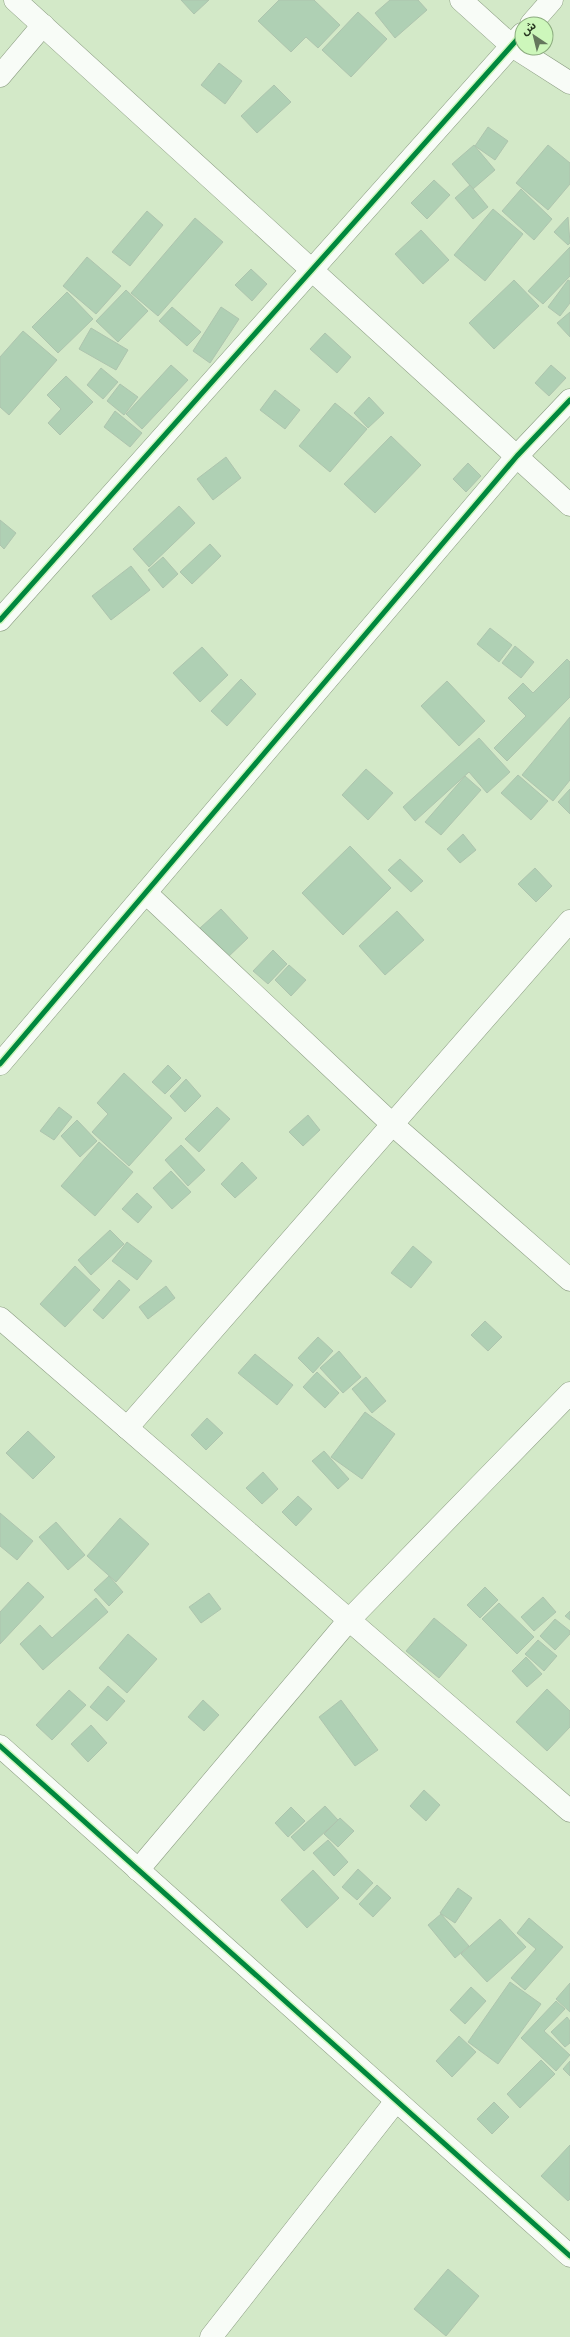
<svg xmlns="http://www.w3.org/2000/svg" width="570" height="2337" font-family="Commissioner,'Noto Sans Arabic',sans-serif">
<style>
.building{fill:#afd0b4;stroke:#aec4ae}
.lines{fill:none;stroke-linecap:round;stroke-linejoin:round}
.minor-casing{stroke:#8c9d83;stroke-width:23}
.minor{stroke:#f8fcf7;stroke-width:22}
.cycleway-casing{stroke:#cdf7bb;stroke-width:8}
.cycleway{stroke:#00873e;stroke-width:5}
</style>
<rect width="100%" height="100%" fill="#d3e9c8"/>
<g class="building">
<polygon points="181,0 209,0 194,14"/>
<polygon points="279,0 314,0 340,25 318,48 306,37 291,52 258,21"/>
<polygon points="390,0 418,0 427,10 395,38 375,13"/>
<polygon points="358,12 387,39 351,77 322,50"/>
<polygon points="219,63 242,81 225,104 201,85"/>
<polygon points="274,85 291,102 257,133 241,116"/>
<polygon points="488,127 508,141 495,160 475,146"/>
<polygon points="474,145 495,170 473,189 452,164"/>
<polygon points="548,145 570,163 570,184 548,210 516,183"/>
<polygon points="434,180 450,195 427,219 411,203"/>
<polygon points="470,185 488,207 473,219 455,198"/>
<polygon points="521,189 552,219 534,240 502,211"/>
<polygon points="493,209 523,234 485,281 454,255"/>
<polygon points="147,211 163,225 130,266 112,252"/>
<polygon points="568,217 570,243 568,245 554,232"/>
<polygon points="195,218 223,242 158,316 131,293"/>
<polygon points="421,230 449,260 423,284 395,254"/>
<polygon points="570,247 570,276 543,304 528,291"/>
<polygon points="87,257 121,286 96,314 63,286"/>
<polygon points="251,269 267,284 252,301 235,285"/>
<polygon points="514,280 539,306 494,349 469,323"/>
<polygon points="568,280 570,281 570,303 560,316 548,307"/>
<polygon points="126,290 148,311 118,342 96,321"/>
<polygon points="67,292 93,319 58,353 32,327"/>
<polygon points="172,307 201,332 187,346 159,321"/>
<polygon points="221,307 239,319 210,363 193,351"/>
<polygon points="570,312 570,337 557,323"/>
<polygon points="91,328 128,350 116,370 79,349"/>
<polygon points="23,331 57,360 9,415 0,407 0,357"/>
<polygon points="325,333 351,357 337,373 310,349"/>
<polygon points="171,365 188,380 142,429 126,414"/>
<polygon points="551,365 566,378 549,396 535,383"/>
<polygon points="101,368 118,382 103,399 87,385"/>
<polygon points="66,376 93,402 60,435 48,423 61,409 47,395"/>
<polygon points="120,384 138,397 124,415 107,401"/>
<polygon points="275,390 300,410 285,429 260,410"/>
<polygon points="369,397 384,413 368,428 354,413"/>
<polygon points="335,403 367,429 330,472 299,446"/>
<polygon points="115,411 142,433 130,447 104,427"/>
<polygon points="391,436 421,465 375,513 344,484"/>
<polygon points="226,457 241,478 213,500 197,479"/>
<polygon points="468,463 481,476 466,492 453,479"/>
<polygon points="179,506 195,523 149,567 133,549"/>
<polygon points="0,520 16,533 4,549 0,545"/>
<polygon points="210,544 221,556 192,584 180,572"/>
<polygon points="163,557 178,574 163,588 148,570"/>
<polygon points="131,566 150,590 111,620 92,596"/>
<polygon points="490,628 512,645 499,662 477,644"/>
<polygon points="515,646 534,662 521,678 502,663"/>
<polygon points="202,647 228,675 200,702 173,673"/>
<polygon points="567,659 570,662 570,697 507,761 494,748 526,716 508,698 523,683 533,693"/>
<polygon points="241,679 256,694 227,726 211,711"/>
<polygon points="447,681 485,721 459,746 421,706"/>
<polygon points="570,717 570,780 553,801 522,775"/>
<polygon points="479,738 510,772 487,793 469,772 415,821 403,807"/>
<polygon points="366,769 393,793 368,820 342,795"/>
<polygon points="518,775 548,801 531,820 501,793"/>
<polygon points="465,776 481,790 441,835 425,822"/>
<polygon points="570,789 570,814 558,802"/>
<polygon points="463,834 476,850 460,863 447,849"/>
<polygon points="350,846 391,888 343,935 302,893"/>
<polygon points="400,859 423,881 411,892 388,870"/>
<polygon points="535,868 552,886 536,902 518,884"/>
<polygon points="221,909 248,938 227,958 200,928"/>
<polygon points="397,911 424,940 385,975 359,946"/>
<polygon points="273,950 287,964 268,984 253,971"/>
<polygon points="289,965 306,980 291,996 275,980"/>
<polygon points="168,1065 181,1078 165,1094 152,1082"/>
<polygon points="124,1073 172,1118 129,1166 92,1132 108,1114 97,1103"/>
<polygon points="186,1079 201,1096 185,1112 170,1096"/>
<polygon points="59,1107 72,1117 54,1140 40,1131"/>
<polygon points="217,1107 230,1119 199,1152 185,1139"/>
<polygon points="308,1115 320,1130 303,1146 289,1132"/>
<polygon points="77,1120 97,1141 80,1157 61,1136"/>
<polygon points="99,1142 133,1172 95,1216 61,1186"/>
<polygon points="181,1145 205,1170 188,1186 165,1160"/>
<polygon points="242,1162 257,1178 235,1198 221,1184"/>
<polygon points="171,1171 191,1192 172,1209 153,1188"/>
<polygon points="137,1193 152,1207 138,1223 122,1209"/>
<polygon points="110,1230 124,1244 91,1275 78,1260"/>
<polygon points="127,1242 152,1261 137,1280 112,1261"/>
<polygon points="413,1246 432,1262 411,1288 391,1273"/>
<polygon points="75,1266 100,1290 65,1327 40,1304"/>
<polygon points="119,1280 130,1290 103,1319 93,1310"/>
<polygon points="166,1286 175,1298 148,1319 139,1307"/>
<polygon points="485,1321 502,1337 488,1351 471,1335"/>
<polygon points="318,1337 333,1351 313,1373 298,1358"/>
<polygon points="339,1351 361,1377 343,1393 320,1368"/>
<polygon points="255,1354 293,1385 277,1405 238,1373"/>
<polygon points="317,1372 339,1393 325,1408 303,1387"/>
<polygon points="366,1377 386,1401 372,1413 352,1389"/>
<polygon points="365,1412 395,1434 362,1479 331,1457"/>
<polygon points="207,1418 223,1433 206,1450 191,1435"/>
<polygon points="28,1431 55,1457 33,1479 6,1453"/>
<polygon points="324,1451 349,1479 338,1489 312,1461"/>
<polygon points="263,1472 278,1489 262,1504 246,1488"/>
<polygon points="298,1496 312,1509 296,1526 282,1512"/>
<polygon points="0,1513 33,1541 17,1560 0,1546"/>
<polygon points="120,1518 149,1544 116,1582 87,1556"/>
<polygon points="56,1522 85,1555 68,1570 39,1537"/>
<polygon points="109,1576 123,1592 109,1606 94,1590"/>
<polygon points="28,1582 44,1597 0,1644 0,1612"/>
<polygon points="485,1587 498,1600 480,1618 467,1605"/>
<polygon points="209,1593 221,1609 201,1623 189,1607"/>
<polygon points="543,1597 556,1612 534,1631 521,1617"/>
<polygon points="96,1598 108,1612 43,1670 20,1644 40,1625 52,1638"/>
<polygon points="499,1603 534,1637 517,1654 482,1619"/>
<polygon points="570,1611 570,1620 565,1616"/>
<polygon points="434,1618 467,1645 439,1678 406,1651"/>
<polygon points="555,1619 570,1631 570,1634 555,1650 540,1636"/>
<polygon points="128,1634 157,1659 127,1693 99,1668"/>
<polygon points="538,1640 557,1656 544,1671 525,1654"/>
<polygon points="526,1657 542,1674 527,1687 512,1671"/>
<polygon points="108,1686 125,1701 107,1721 90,1707"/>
<polygon points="547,1689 570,1711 570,1727 547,1751 516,1722"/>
<polygon points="69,1690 86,1705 52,1740 36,1725"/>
<polygon points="203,1700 219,1715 204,1731 188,1717"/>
<polygon points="341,1700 378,1750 355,1766 319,1717"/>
<polygon points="91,1725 107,1743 88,1762 71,1744"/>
<polygon points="424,1790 440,1805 426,1821 410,1806"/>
<polygon points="325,1806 338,1820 304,1851 291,1837"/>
<polygon points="291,1807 305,1821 288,1837 275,1823"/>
<polygon points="340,1818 354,1831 338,1847 324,1834"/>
<polygon points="328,1840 348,1862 334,1876 313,1853"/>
<polygon points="358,1869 373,1883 357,1900 342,1887"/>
<polygon points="313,1870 339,1898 307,1928 281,1900"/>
<polygon points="377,1885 391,1898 373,1917 359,1904"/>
<polygon points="458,1888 472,1898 455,1923 440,1913"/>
<polygon points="441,1914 469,1946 455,1958 428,1925"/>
<polygon points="529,1918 563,1947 525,1990 511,1978 536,1949 517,1933"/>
<polygon points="500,1919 526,1947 487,1982 461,1954"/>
<polygon points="510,1982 541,2004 498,2064 468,2042"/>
<polygon points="570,1983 570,2012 556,1999"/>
<polygon points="471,1987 486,2001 465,2024 450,2010"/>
<polygon points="556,2001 565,2009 544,2031 570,2055 556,2071 521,2038"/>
<polygon points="567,2017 570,2021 570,2043 565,2047 551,2032"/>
<polygon points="459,2036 476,2052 452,2077 436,2061"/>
<polygon points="541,2060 555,2074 520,2108 507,2094"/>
<polygon points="570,2061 570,2076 563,2069"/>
<polygon points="494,2102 509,2117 492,2134 477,2119"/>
<polygon points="570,2145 570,2199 568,2201 541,2176"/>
<polygon points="448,2269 479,2296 446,2336 414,2309"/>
</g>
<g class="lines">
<defs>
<g id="minor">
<polyline points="15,0 570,505"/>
<polyline points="461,0 512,46 570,83"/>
<polyline points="531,24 552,0"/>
<polyline points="0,76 43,25"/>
<polyline points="0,620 522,34"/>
<polyline points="146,893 392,1124 570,1280"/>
<polyline points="0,1064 517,456 570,400"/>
<polyline points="0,1318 570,1811"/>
<polyline points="127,1428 570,921"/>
<polyline points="0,1746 570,2256"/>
<polyline points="138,1870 349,1620 570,1393"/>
<polyline points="211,2337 396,2101"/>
</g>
</defs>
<use href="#minor" class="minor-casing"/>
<use href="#minor" class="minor"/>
<defs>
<g id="cycleway">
<polyline points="0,620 522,34"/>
<polyline points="0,1064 517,456 570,400"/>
<polyline points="0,1746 570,2256"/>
</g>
</defs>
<use href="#cycleway" class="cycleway-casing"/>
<use href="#cycleway" class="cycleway"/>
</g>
<g transform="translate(534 36) rotate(325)"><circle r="19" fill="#cdf7bb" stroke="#8bab7e"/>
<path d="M0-3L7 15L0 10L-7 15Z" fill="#64775c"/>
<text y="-6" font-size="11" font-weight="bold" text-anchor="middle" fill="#293922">ش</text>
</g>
</svg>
